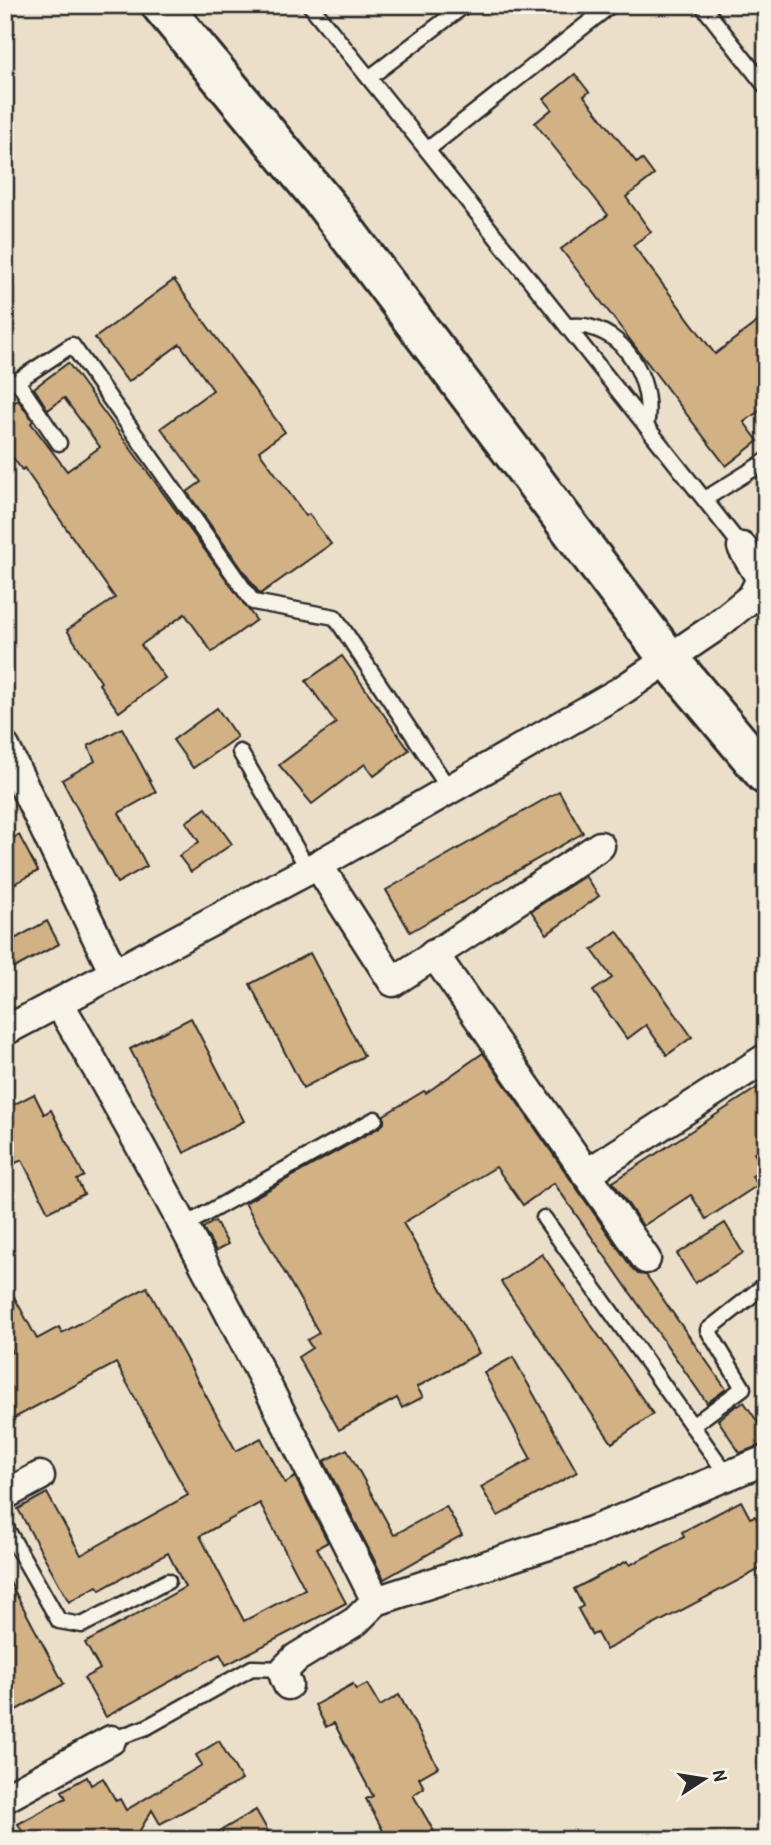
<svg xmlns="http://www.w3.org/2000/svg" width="771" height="1845" font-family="'Patrick Hand',sans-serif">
<rect width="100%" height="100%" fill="#ecdfca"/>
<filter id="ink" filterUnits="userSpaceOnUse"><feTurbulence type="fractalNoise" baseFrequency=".0143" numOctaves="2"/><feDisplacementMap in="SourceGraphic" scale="14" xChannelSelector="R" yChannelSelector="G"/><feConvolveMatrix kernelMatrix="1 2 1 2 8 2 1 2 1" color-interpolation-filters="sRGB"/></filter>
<g filter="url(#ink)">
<g fill="#d2b185" stroke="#2b2b2b" stroke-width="2" fill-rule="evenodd">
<path d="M575 74 589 92 584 96 637 163 642 159 654 175 626 197 651 232 633 245 715 354 757 322 766 333V406L744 422 758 441 726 466 561 249 608 215 535 123 552 109 544 99Z"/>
<path d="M174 280 285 432 259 451 306 516 309 514 331 544 260 594 187 492 201 482 161 428 213 390 180 344 128 382 95 338Z"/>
<path d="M68 363 256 620 212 652 185 614 141 645 165 678 119 712 99 684 101 682 67 630 115 598 24 468 22 470 5 447V409L18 400 33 421 31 423 67 471 100 447 64 398 48 410 34 388Z"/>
<path d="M342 656 409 750 374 776 365 764 312 804 279 765 336 723 306 681Z"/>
<path d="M217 708 237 737 193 768 173 740Z"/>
<path d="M122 728 156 792 119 813 147 866 117 883 62 780 95 761 88 746Z"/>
<path d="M559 791 583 833 410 932 386 890Z"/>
<path d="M206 808 232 844 191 872 179 856 199 842 186 822Z"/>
<path d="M19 835 38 871 5 889V843Z"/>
<path d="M585 876 599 896 547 934 531 911Z"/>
<path d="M47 921 59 944 5 973V944Z"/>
<path d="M617 931 692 1037 667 1055 646 1025 627 1039 593 991 612 978 592 950Z"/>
<path d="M310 953 364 1056 303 1088 250 984Z"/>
<path d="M191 1018 244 1121 184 1153 130 1049Z"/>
<path d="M483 1053 632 1268 638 1274 646 1275 726 1389 707 1403 554 1183 523 1205 496 1167 403 1223 479 1353 417 1387 423 1397 402 1408 397 1398 339 1430 298 1357 312 1348 307 1340 319 1333 245 1203 380 1127 384 1123V1115L424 1091 426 1093Z"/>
<path d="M766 1082V1146L754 1153 764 1169 752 1176 758 1185 706 1219 691 1195 643 1226 613 1182Z"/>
<path d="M34 1094 44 1114 51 1110 84 1176 77 1180 84 1194 48 1212 22 1160 5 1168V1109Z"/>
<path d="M215 1221 228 1244 216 1251 203 1228Z"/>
<path d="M725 1223 743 1253 695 1283 677 1254Z"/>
<path d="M542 1254 653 1414 612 1443 501 1282Z"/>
<path d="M5 1280 37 1339 59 1327 62 1333 147 1287 236 1451 261 1438 285 1483 295 1477 328 1542 317 1548 346 1603 226 1665 220 1654 106 1717 84 1678 100 1669 85 1643 185 1587 168 1553 100 1590 97 1586 69 1602 18 1509 47 1493 81 1555 188 1495 116 1363 5 1423V1356L12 1352 5 1339ZM260 1503 305 1589 244 1621 200 1536Z"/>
<path d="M513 1357 577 1472 498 1516 481 1487 531 1459 484 1373Z"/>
<path d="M744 1402 766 1434V1443L740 1453 718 1420 737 1405 738 1406Z"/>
<path d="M347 1449 394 1535 446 1506 462 1535 384 1579 324 1461Z"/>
<path d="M741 1501 750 1518 755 1516 766 1536V1566L606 1650 597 1633 592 1635 578 1609 583 1606 574 1589 627 1561 630 1565 684 1537 682 1532Z"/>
<path d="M5 1573 64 1684 5 1716Z"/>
<path d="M353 1684 356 1690 367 1684 380 1706 399 1695 438 1767 419 1778 424 1788 413 1795 439 1840H388L366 1799 373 1796 334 1723 326 1727 315 1705Z"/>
<path d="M219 1741 242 1780 160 1824 152 1810 136 1837 131 1840H27L18 1824 66 1798 62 1791 87 1777 91 1785 103 1778 116 1801 120 1799 126 1810 202 1765 196 1755Z"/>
<path d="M256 1810 273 1840H205Z"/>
</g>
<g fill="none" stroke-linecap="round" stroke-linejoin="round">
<g stroke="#2b2b2b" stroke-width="19">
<g id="lane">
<path d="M310 5 427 150 742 547"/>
<path d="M702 5 766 87"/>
<path d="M369 78 465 5"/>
<path d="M427 150 611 5"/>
<path d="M567 326C574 326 582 325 589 327 631 337 654 387 646 426"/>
<path d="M59 443 17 381 72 345 253 602 335 617 449 789"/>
<path d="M705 499 766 461"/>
<path d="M240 752 308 869"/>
<path d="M544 1218 728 1476"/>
<path d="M182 1227 375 1119"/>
<path d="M692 1426 743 1388 708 1330 766 1284"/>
<path d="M5 1526 59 1621 82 1625 168 1581"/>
<path d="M111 1740 147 1727 252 1668 285 1669"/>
</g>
</g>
<g stroke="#2b2b2b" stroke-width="33">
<g id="street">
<path d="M5 747 114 973"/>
<path d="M318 865 393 982 600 846"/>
<path d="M434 954 646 1259"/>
<path d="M59 1003C173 1197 275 1400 376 1601L592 1531 766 1460"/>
<path d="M5 1031 318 865 621 691 711 630 752 597 761 579 742 547"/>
<path d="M586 1174 766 1058"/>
<path d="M5 1495 40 1476"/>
<path d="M288 1685 284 1676 285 1669 296 1658 356 1621 376 1601"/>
<path d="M5 1798 111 1740"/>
</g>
</g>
<g stroke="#2b2b2b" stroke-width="44">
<path id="secondary" d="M161 5 326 205 668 658 766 775"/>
</g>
<use href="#lane" stroke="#f7f3e8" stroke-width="14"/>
<use href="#street" stroke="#f7f3e8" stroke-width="28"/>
<use href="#secondary" stroke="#f7f3e8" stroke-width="38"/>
</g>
</g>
<rect width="771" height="1845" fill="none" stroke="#f7f3e8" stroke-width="28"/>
<rect x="14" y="14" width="743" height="1817" fill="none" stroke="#2b2b2b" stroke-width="2.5" filter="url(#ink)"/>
<g transform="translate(704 1779) rotate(78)" stroke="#f7f3e8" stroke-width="5" paint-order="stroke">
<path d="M0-5L12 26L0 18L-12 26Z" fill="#2b2b2b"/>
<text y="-10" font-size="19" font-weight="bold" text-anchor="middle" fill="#2b2b2b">N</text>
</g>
</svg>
